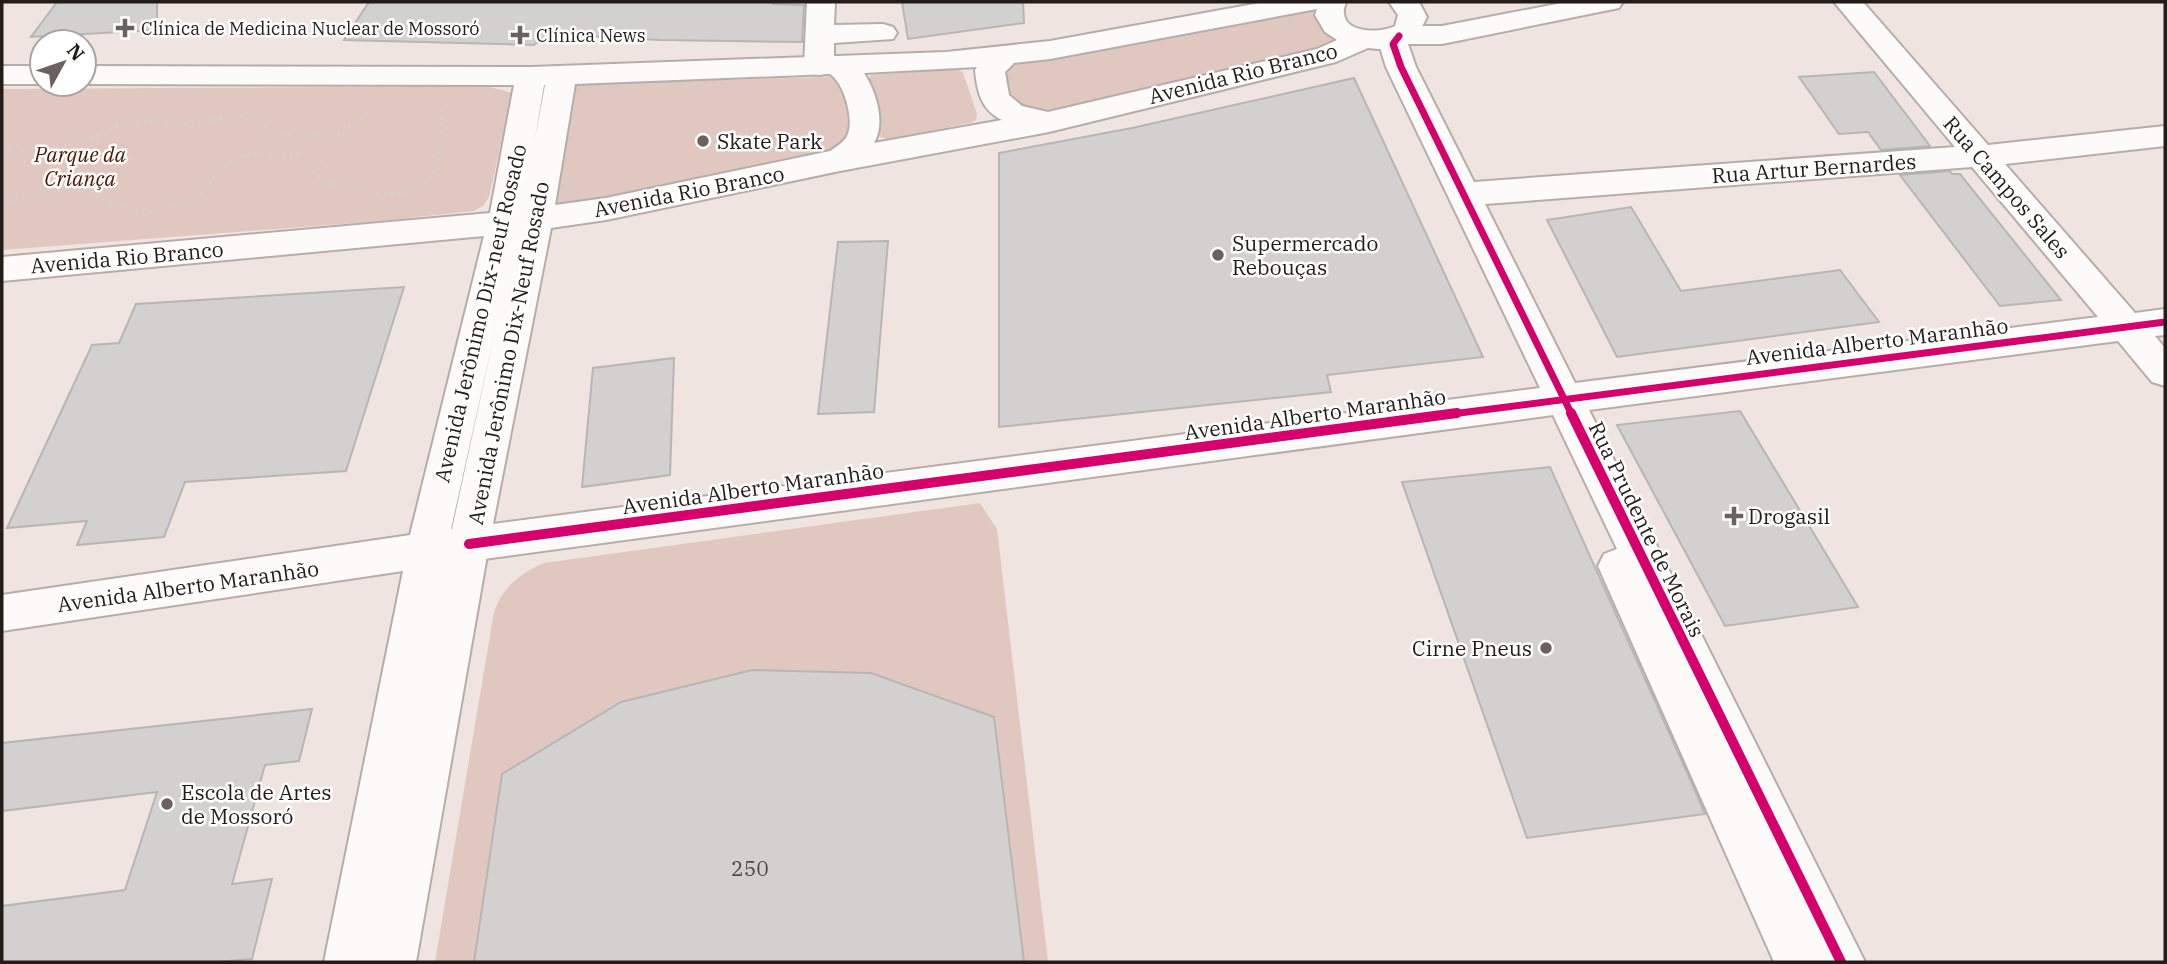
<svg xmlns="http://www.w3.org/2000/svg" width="2167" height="964" font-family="'IBM Plex Serif',serif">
<rect width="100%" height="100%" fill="#f0e4e0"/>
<g fill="#e0c7bf">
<path d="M1317 8C1316 24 1328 36 1340 44L1052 110 1031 112 1013 108 1002 74 1011 66 1022 62 1129 45Z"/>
<path d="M958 69 963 73 977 114 976 120 970 123 888 139 880 137 869 78 872 75Z"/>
<path d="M829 77 837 79C846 95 859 129 843 144 838 149 828 151 822 154L561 206 555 203 574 84Z"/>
<path d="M487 86 512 93 489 197 484 205 474 211 380 221 2 250V89Z"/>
<path d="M980 503 997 529 1048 962H435L494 612C502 588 520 573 544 563Z"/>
</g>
<g fill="#d2d1d0" stroke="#b7b6b5" stroke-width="2">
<path d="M57 2H157V30L31 37Z"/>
<path d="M369 2H773V4L804 5 802 42 660 40 589 36 586 41 536 43 534 45 344 40Z"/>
<path d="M902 2H1023L1024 23 908 39Z"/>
<path d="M1874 72 1930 146 1881 150 1868 132 1839 134 1799 77Z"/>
<path d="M1354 78 1483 357 1327 375 1331 392 999 427V153L1132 128Z"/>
<path d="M1950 171 1952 174H1960L2061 300 2000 306 1900 175Z"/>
<path d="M1631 207 1681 291 1840 270 1879 322 1617 357 1547 220Z"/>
<path d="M888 241 874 412 818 414 838 242Z"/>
<path d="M404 287 346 471 185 482 164 537 77 545 87 521 7 528 92 345 119 343 136 304Z"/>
<path d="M674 358 670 475 582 487 593 368Z"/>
<path d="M1740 411 1858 607 1725 626 1617 425Z"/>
<path d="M1550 467 1693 786 1705 814 1527 838 1402 482Z"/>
<path d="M752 670 871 673 994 717 1024 962H474L502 774 621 702Z"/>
<path d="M312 709 299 761 265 765 232 884 272 879 252 959 217 962H2V906L125 890 157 792 2 811V743Z"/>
</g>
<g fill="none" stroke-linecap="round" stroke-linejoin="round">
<g stroke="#b6adaa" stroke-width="4">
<g id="minor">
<path d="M807 2H835L834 25 883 24 893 27 897 33 893 39 834 43V66L829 73 819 75 809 73 804 66Z"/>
<path d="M1567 2H1623L1619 8 1609 10 1442 44H1408L1416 67 1474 182 1955 147 1834 2H1863L1988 145 2165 126V146L2005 164 2135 313 2165 309V335L2155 336 2165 348V386L2152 382 2118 341 1589 410 1865 962H1774L1598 566 1604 554 1617 549 1553 415 469 561 455 556 449 544 455 532 469 527 1540 388 1386 67 1379 44 1389 30 1402 26H1442ZM1972 167 2098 317 1575 383 1485 204Z"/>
</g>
</g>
<g stroke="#b6adaa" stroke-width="4">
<g id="major">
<path d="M1265 2H1346C1345 6 1343 10 1344 13 1345 34 1382 33 1395 26L1398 15 1389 2H1419L1427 17 1416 38 1405 44 1379 49 1368 48 1336 62 1049 132 840 171 606 220 551 228 489 544 416 962H324L403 571 2 631V595L410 535 484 236 2 281V257L490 213 514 85 84 84V66L531 67 946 52 1050 41ZM1317 9 1315 15 1325 32 1337 40 1317 49 1048 112 1022 106 1009 95 1005 72 1014 63 1050 59ZM977 67 975 70C977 91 981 110 1002 120L874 143C886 123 876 91 864 73ZM830 74C844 83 855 120 847 136 844 142 836 147 830 151L606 198 555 205 575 84ZM544 85H545L534 144ZM497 322 452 529H451Z"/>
<path d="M2 66H42L43 84H2Z"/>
</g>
</g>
<g stroke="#d3d0ce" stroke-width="3.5" stroke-dasharray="2.5 4.5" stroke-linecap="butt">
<path d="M2 145 31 151 80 143 120 125 158 121 179 125 246 115 258 118 271 134 337 136 372 109"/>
<path d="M57 190 85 168 99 135"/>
<path d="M2 202 79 186 116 206 151 212 183 204 207 190 212 178 228 164 246 155 319 154 320 161 313 172 320 181C350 188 414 209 433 174 442 158 440 132 442 114L438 108"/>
</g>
<use href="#minor" fill="#fdfbfa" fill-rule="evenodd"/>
<use href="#major" fill="#fdfbfa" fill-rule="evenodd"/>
<g stroke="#fff" stroke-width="10">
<g id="cycleway-far1">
<path d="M1399 36 1393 44 1401 67 1572 415"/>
<path d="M1444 415 2165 322"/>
</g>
</g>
<g stroke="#fff" stroke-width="14">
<g id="cycleway">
<path d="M1571 413 1841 962"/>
<path d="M469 544 1457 413"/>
</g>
</g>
<use href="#cycleway-far1" stroke="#d6006c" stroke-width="7"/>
<use href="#cycleway" stroke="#d6006c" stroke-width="10"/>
</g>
<g fill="#6b625f" stroke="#fff" stroke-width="2.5">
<path d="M121.5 17.5h7v7h7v7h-7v7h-7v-7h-7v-7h7z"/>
<path d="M516.5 24.5h7v7h7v7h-7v7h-7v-7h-7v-7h7z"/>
<circle cx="703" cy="141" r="7"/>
<circle cx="1218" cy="255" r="7"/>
<path d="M1730.5 505.5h7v7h7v7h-7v7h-7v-7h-7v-7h7z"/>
<circle cx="1546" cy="648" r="7"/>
<circle cx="167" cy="804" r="7"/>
</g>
<g text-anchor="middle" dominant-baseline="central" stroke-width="5" stroke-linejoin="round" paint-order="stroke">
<g font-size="18" fill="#231c19" stroke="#fff" text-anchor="start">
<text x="141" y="28">Clínica de Medicina Nuclear de Mossoró</text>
<text x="536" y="35">Clínica News</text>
</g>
<g font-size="21" fill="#231c19" stroke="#fff">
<text transform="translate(1243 73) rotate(-14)">Avenida Rio Branco</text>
<text transform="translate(1814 168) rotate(-4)">Rua Artur Bernardes</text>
<text transform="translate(2007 187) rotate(49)">Rua Campos Sales</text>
<text transform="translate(689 191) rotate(-11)">Avenida Rio Branco</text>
<text transform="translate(127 257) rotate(-5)">Avenida Rio Branco</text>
<text transform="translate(480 313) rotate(-77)">Avenida Jerônimo Dix-neuf Rosado</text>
<text transform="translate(1877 341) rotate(-7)">Avenida Alberto Maranhão</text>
<text transform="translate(508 353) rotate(-79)">Avenida Jerônimo Dix-Neuf Rosado</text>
<text transform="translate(1315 414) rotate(-8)">Avenida Alberto Maranhão</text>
<text transform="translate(753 488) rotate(-8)">Avenida Alberto Maranhão</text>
<text transform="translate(1647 529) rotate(64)">Rua Prudente de Morais</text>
<text transform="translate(188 586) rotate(-8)">Avenida Alberto Maranhão</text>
</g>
<g font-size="21" fill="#231c19" stroke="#fff" text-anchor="start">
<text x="717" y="141">Skate Park</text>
<text x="1232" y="243">Supermercado<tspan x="1232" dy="24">Rebouças</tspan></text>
<text x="1748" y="516">Drogasil</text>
<text x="1532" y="648" text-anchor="end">Cirne Pneus</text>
<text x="181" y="792">Escola de Artes<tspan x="181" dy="24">de Mossoró</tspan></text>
</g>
<g font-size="21" font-style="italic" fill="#4f1500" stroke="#fff">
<text x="80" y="154">Parque da<tspan x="80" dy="24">Criança</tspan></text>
</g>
<g font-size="21" fill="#504a48">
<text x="750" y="868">250</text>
</g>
</g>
<rect width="2167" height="964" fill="none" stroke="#231c19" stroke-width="7"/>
<g transform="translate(63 63) rotate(50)"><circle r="33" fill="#ffffff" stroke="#a7a4a3" stroke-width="2"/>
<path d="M0-5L12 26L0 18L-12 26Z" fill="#6b625f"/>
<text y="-10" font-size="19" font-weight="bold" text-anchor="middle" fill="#231c19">N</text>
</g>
</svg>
